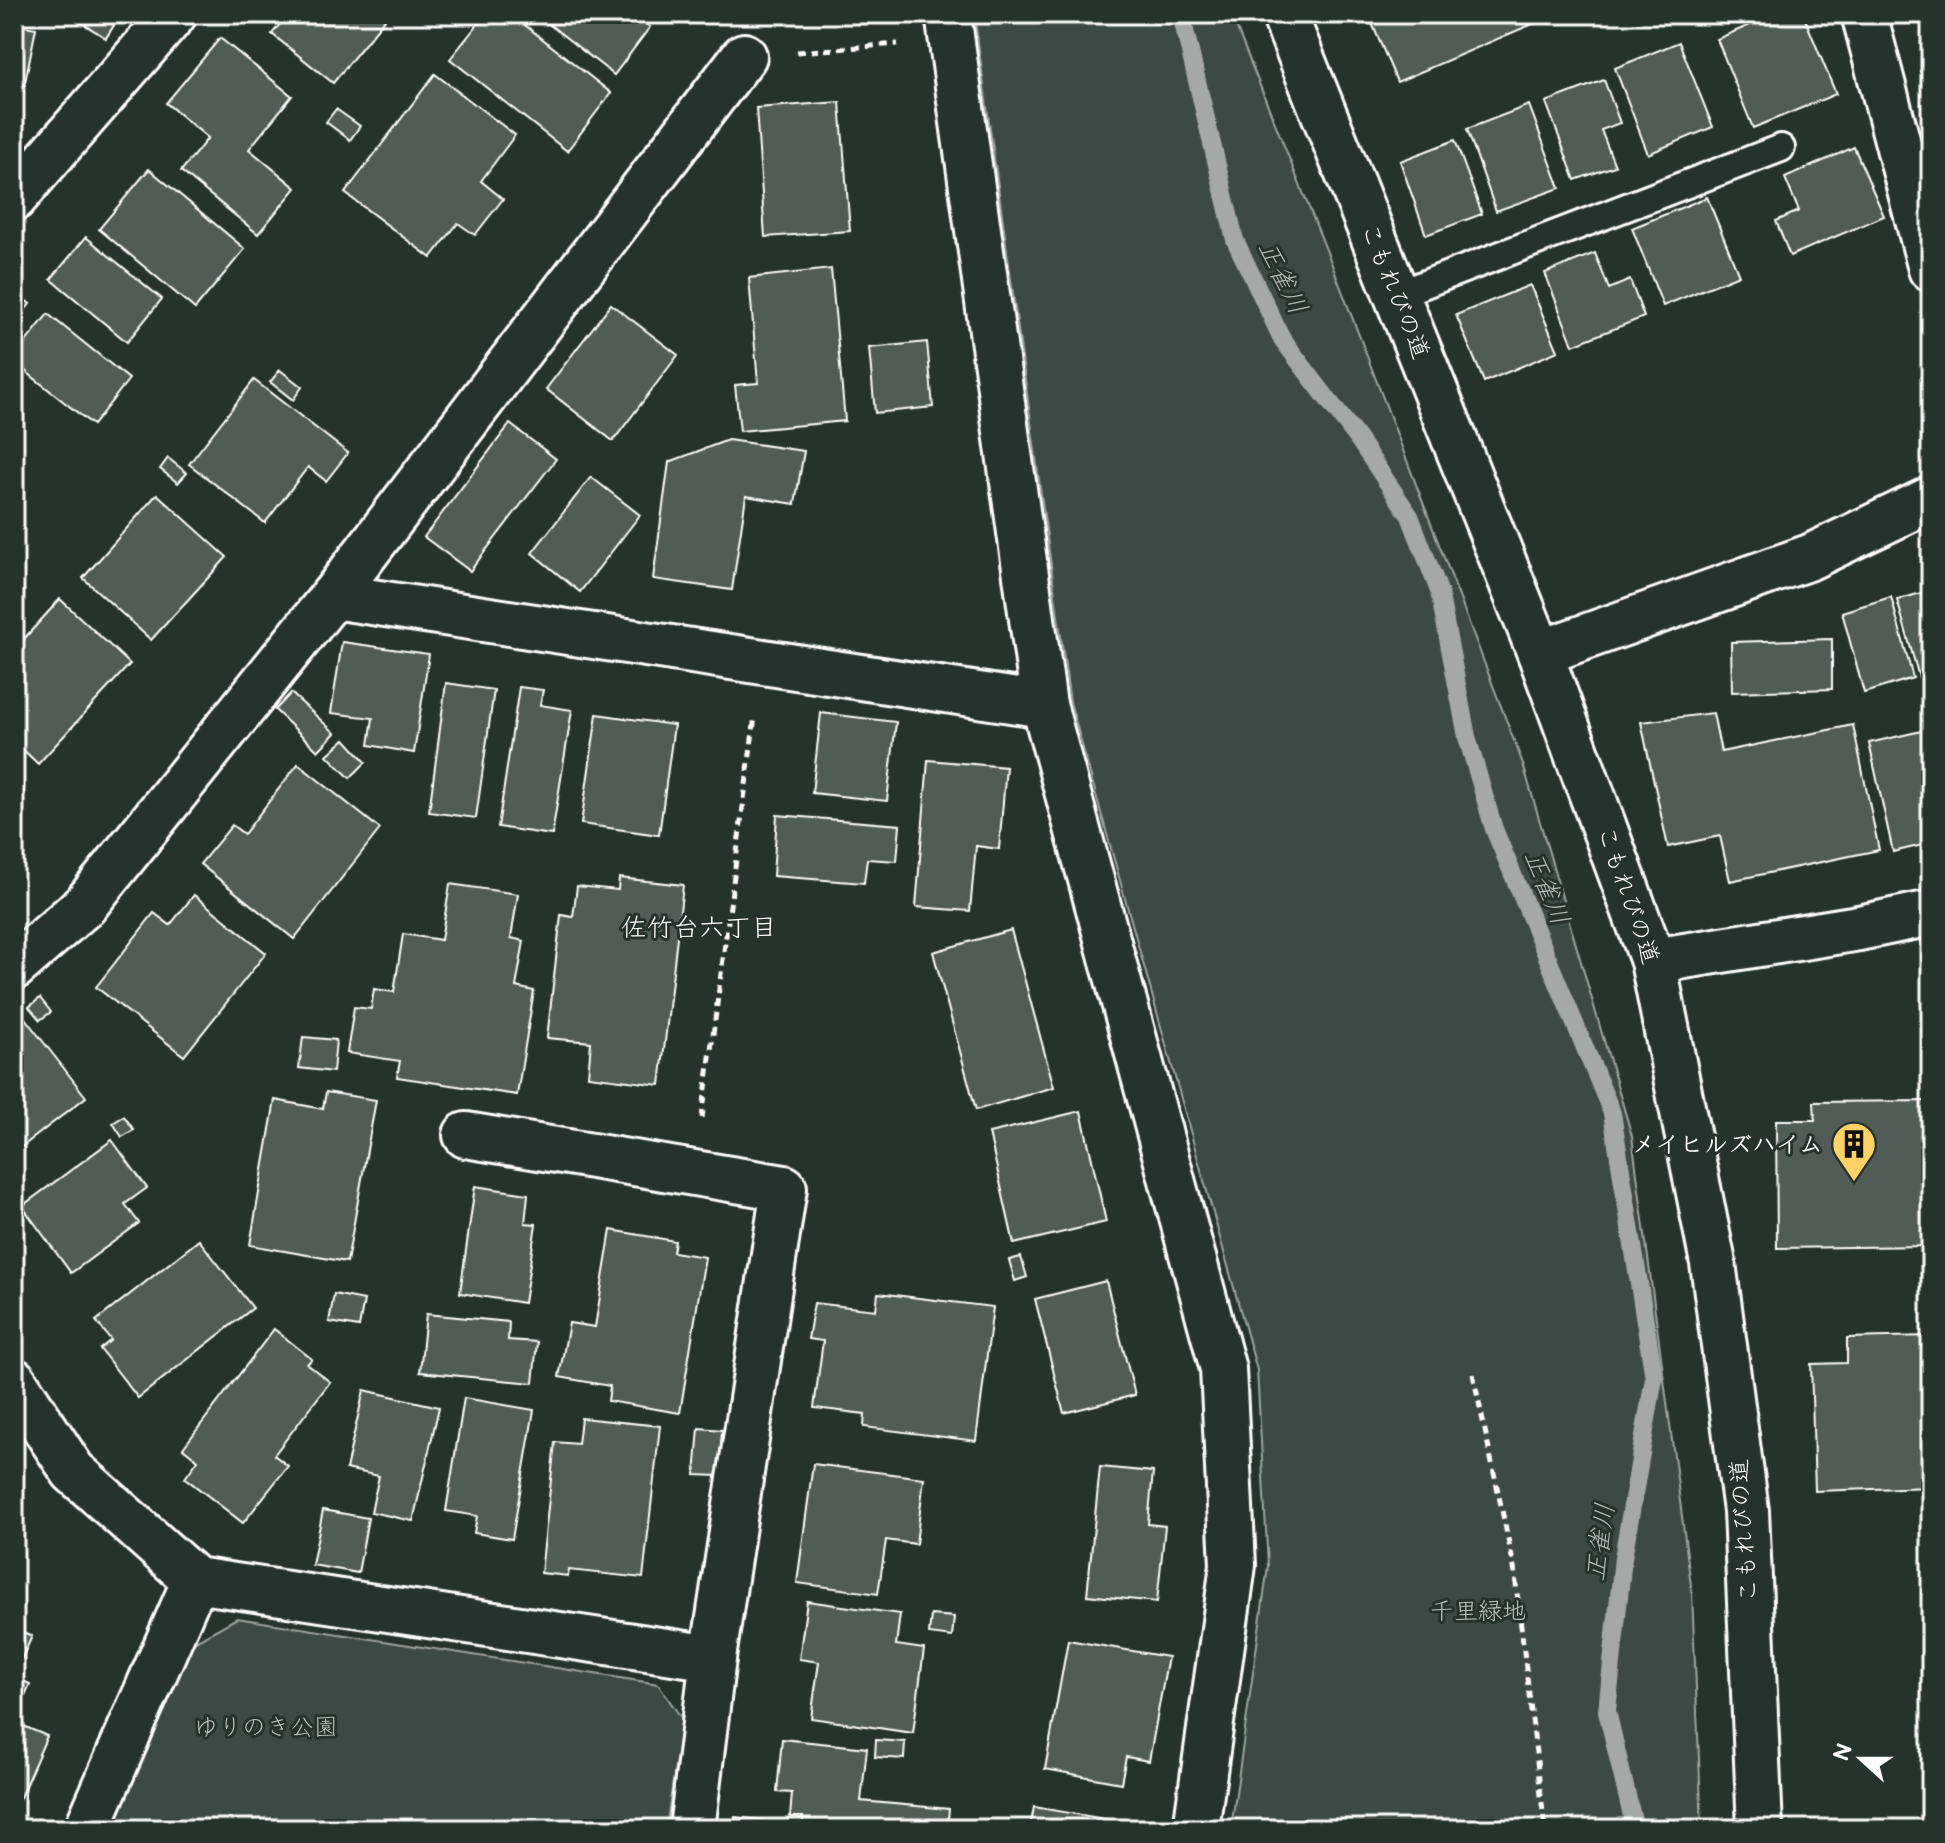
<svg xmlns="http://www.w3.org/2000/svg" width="1945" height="1843" font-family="'Balsamiq Sans','Klee One',sans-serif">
<rect width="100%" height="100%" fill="#26332d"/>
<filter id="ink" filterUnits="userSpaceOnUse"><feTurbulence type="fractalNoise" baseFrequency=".0125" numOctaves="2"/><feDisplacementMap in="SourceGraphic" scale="16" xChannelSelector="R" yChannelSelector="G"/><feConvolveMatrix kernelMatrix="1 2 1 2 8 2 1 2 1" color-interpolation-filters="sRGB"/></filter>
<g filter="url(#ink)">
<g fill="#3e4944" stroke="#9ea4a2" stroke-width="2">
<path d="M974 14H1231L1331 262 1523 764 1632 1136 1692 1593 1702 1829H1231L1268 1566 1257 1370 1070 702Z"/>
<path d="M237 1618 658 1684 682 1719 666 1829H108L190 1644Z"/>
</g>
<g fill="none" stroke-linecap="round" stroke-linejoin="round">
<path stroke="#a4a9a7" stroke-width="18" d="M1181 14 1235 240 1282 339 1358 439 1410 516 1439 591 1467 737 1494 829 1612 1113 1654 1378 1623 1558 1607 1711 1635 1829"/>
</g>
<g fill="#515c57" stroke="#fff" stroke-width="2">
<path d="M68 14H121L106 38Z"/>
<path d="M288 14H389L333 83 272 34Z"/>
<path d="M486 14H511L611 93 567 151 450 59Z"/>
<path d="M536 14H633L650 27 614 75Z"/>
<path d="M1368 14H1531L1535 23 1397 82Z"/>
<path d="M1776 14H1803L1836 94 1753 128 1717 39Z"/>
<path d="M14 24 36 28 14 137Z"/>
<path d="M220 38 292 96 249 149 296 188 258 234 181 171 208 138 166 103Z"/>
<path d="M1679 42 1713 127 1648 154 1615 68Z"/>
<path d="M1931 68V106L1920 71Z"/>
<path d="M435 74 515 135 481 181 503 199 475 235 458 223 431 258 345 193Z"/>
<path d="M1604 80 1620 123 1601 130 1615 166 1575 180 1546 102Z"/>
<path d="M840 102 850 231 765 237 756 108Z"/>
<path d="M1529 105 1560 188 1496 211 1467 129Z"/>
<path d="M336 109 360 126 350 140 326 122Z"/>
<path d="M1455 140 1482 214 1426 235 1400 161Z"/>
<path d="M1854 147 1884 216 1790 256 1776 221 1799 211 1785 178Z"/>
<path d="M149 169 245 249 195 309 99 229Z"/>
<path d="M1707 197 1739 275 1663 306 1632 228Z"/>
<path d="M86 237 162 299 127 342 51 279Z"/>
<path d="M1595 253 1609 289 1630 280 1644 317 1573 345 1545 273Z"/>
<path d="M831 269 845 421 740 431 735 385 758 383 749 278Z"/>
<path d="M1530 285 1558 351 1484 382 1456 315Z"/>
<path d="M14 291 30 304 14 324Z"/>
<path d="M611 304 678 355 613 441 546 389Z"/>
<path d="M48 314 129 379 93 425 14 362V357Z"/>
<path d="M927 342 933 407 875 413 869 348Z"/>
<path d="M280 370 302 387 293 400 270 382Z"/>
<path d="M254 380 348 453 326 481 308 467 265 523 189 464Z"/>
<path d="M510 424 556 459 470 571 424 537Z"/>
<path d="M728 440 804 451 795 504 746 496 732 590 653 579 669 462Z"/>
<path d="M168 458 187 473 178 483 160 469Z"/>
<path d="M591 477 640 515 580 592 532 553Z"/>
<path d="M157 494 227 557 151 640 83 578Z"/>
<path d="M1931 590V689L1923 691 1897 600Z"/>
<path d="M1891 597 1913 678 1864 693 1842 612Z"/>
<path d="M60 599 130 664 38 764 14 741V650Z"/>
<path d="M1832 639V689L1732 692 1731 642Z"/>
<path d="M342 642 429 654 414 753 369 745 373 718 331 713Z"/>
<path d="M446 683 494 690 476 818 429 812Z"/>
<path d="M519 687 543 690 540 705 572 710 552 835 498 827Z"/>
<path d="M291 693 335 733 318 751 275 710Z"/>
<path d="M821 713 896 722 887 801 812 793Z"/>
<path d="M1713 713 1721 752 1853 725 1879 850 1730 881 1720 836 1668 847 1641 722Z"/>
<path d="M597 714 674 725 659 835 581 824Z"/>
<path d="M1930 729 1931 843 1893 852 1869 743Z"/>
<path d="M345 739 366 762 350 778 327 755Z"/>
<path d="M928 760 1006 767 999 849 976 846 970 911 916 907Z"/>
<path d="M298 764 380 829 294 939 200 864 232 825 244 834Z"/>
<path d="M14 777 24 786 14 797Z"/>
<path d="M777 815 900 825 897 861 867 859 864 883 773 876Z"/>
<path d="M619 878 683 885 660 1085 588 1076 591 1042 547 1038 561 915 573 917 577 886 618 890Z"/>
<path d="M450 884 518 894 511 938 524 941 516 987 534 991 517 1095 397 1077 400 1061 347 1053 354 1007 371 1009 374 989 394 992 403 934 441 940Z"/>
<path d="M194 895 266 953 184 1056 96 987 154 913 170 925Z"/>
<path d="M1011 930 1054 1087 976 1110 933 952Z"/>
<path d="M40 998 51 1012 40 1020 29 1007Z"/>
<path d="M21 1013 86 1097 14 1153V1019Z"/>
<path d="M303 1037 336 1040 333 1072 299 1068Z"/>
<path d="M326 1092 376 1100 347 1262 250 1245 275 1100 323 1109Z"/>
<path d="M1931 1101V1246L1777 1248 1776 1120H1815L1814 1102Z"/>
<path d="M1081 1111 1106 1222 1014 1244 989 1133Z"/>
<path d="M124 1116 134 1130 122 1137 113 1123Z"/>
<path d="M112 1140 147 1188 125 1204 139 1223 71 1273 22 1206Z"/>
<path d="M475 1186 528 1194 525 1223 536 1224 524 1303 460 1293Z"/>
<path d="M611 1230 675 1241 673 1252 705 1257 680 1413 608 1401 610 1386 559 1377 569 1323 595 1327Z"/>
<path d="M199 1240 253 1308 138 1398 100 1349 111 1340 96 1321Z"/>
<path d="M1021 1257 1027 1277 1015 1281 1009 1260Z"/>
<path d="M1106 1281 1135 1395 1064 1413 1035 1299Z"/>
<path d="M878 1293 993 1307 976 1441 864 1427 865 1414 814 1408 823 1341 808 1339 814 1303 876 1310Z"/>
<path d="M334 1294 364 1300 359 1327 329 1322Z"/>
<path d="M426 1314 509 1322 508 1340 537 1342 533 1383 420 1372Z"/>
<path d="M274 1329 312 1359 307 1364 330 1382 274 1455 288 1466 243 1523 185 1478 198 1460 183 1448Z"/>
<path d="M1931 1336V1487L1815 1491 1811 1364 1847 1363V1338Z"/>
<path d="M364 1390 439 1407 413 1521 371 1512 379 1476 346 1469Z"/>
<path d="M464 1398 534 1410 512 1539 474 1533 477 1516 446 1511Z"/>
<path d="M581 1418 660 1426 643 1578 569 1570 568 1576 541 1573 555 1442 578 1444Z"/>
<path d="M699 1428 722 1430 719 1476 695 1475Z"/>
<path d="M813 1464 924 1478 916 1544 886 1540 878 1594 797 1583Z"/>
<path d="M1100 1467 1153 1472 1148 1524 1165 1526 1157 1602 1087 1595Z"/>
<path d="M323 1510 368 1518 358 1573 312 1565Z"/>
<path d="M807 1601 900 1614 896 1645 924 1649 913 1733 811 1718 819 1662 799 1659Z"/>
<path d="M931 1615 954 1617 952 1637 929 1634Z"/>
<path d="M14 1628 32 1636 14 1676Z"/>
<path d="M1068 1640 1168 1657 1149 1761 1126 1757 1121 1783 1045 1769Z"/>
<path d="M14 1677 30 1684 14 1720Z"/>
<path d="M14 1722 47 1736 14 1811Z"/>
<path d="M782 1739 867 1748 861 1801 949 1809 947 1829H802L803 1817H790L792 1793 777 1792Z"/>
<path d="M876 1740 905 1742 904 1759 875 1757Z"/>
<path d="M1034 1807 1111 1820 1110 1829H1030Z"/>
<path d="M735 1817 785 1823 784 1829H734Z"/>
</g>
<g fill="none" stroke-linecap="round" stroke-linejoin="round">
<g stroke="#fff" stroke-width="32">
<path id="service" d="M1396 295 1781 148"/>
</g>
<g stroke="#fff" stroke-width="50">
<g id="minor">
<path d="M948 14 1044 705 1223 1369 1233 1565 1196 1829"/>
<path d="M1864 14 1931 269"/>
<path d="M14 198 174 14"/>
<path d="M333 596 744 56"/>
<path d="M1540 653 1810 557 1931 499"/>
<path d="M14 967 85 905 333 596 1044 705"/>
<path d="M466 1135 784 1188 713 1658"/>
<path d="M14 1381 73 1471 195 1580 713 1658 692 1829"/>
<path d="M87 1829 195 1580"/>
</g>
</g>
<g stroke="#fff" stroke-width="50">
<g id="tertiary">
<path d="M1284 14 1540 653 1653 961 1713 1263 1746 1511 1760 1829"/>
<path d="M1653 961 1859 928 1931 913"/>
</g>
</g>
<g stroke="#fff" stroke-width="5" stroke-dasharray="8 6" stroke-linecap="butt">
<path d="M797 52 898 44"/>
<path d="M702 1118 755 716"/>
<path d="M1473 1374 1514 1567 1545 1829"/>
</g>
<use href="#service" stroke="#26332d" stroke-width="26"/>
<use href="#minor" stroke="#26332d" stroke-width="44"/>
<use href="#tertiary" stroke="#26332d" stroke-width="44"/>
</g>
</g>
<defs>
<g id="building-pin" transform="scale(2.3)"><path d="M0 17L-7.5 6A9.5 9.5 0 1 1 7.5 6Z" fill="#ffd166" stroke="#26332d"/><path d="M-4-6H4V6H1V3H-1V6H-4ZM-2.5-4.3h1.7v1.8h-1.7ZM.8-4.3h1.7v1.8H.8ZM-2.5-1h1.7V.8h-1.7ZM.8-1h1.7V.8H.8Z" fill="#111"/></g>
</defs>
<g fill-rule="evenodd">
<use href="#building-pin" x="1854" y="1144"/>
</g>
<g text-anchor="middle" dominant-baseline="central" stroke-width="6" stroke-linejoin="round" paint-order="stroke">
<g font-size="24" fill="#fff" stroke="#26332d">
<text transform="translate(1395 291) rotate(68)">こもれびの道</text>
<text transform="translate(1628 895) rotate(71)">こもれびの道</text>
<text transform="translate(1744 1531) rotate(-94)">こもれびの道</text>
</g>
<g font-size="24" font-weight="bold" fill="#fff" stroke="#26332d" text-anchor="end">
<text x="1823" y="1144">メイヒルズハイム</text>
</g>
<g font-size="24" fill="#bbbfbe" stroke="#26332d">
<text x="1478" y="1611">千里緑地</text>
<text x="266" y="1727">ゆりのき公園</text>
</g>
<g font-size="26" font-style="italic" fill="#b3b8b6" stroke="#26332d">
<text transform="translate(1282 278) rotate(64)">正雀川</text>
<text transform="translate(1546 888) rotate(68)">正雀川</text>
<text transform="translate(1601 1542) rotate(-82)">正雀川</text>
</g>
<g font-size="26" fill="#fff" stroke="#26332d">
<text x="699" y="928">佐竹台六丁目</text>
</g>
</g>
<rect width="1945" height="1843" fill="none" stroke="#26332d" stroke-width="48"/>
<rect x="24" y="24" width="1897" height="1795" fill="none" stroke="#fff" stroke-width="3" filter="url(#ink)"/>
<g transform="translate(1861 1759) rotate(291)" stroke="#26332d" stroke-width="6" paint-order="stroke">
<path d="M0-6L14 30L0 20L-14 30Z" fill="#ffffff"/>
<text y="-12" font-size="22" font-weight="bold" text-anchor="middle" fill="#ffffff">N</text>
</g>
</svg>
